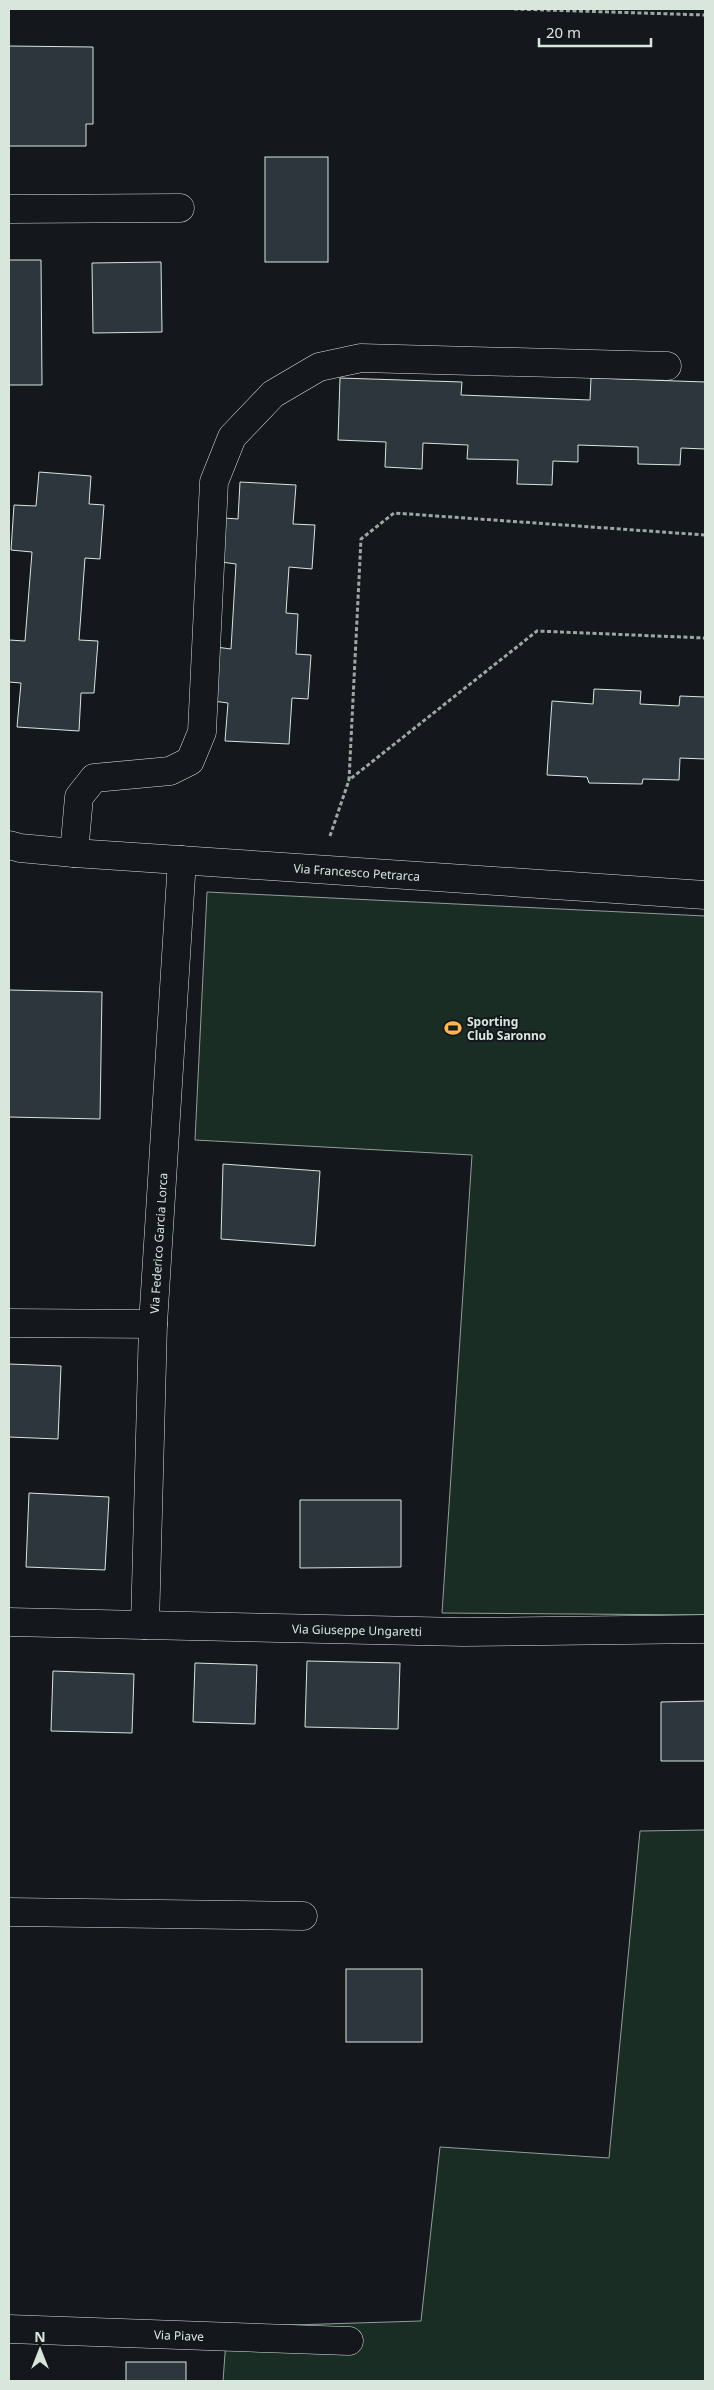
<svg xmlns="http://www.w3.org/2000/svg" width="714" height="2390" font-family="'Noto Sans',sans-serif">
<rect width="100%" height="100%" fill="#14181c"/>
<g fill="#1a2d24" stroke="#939e99">
<path d="M207 892 705 916V1615L442 1613 472 1155 195 1140Z"/>
<path d="M705 1830V2381H223L227 2327 421 2321 440 2147 609 2158 640 1831Z"/>
</g>
<g fill="#2c363c" stroke="#d8e6dc">
<path d="M9 46 93 47V124H86V146H9Z"/>
<rect x="265" y="157" width="63" height="105"/>
<path d="M9 260H41L42 385H9Z"/>
<path d="M161 262 162 332 93 333 92 263Z"/>
<path d="M340 378 462 382 461 395 590 400 591 378 705 382V449L681 448 680 465 638 464V447L578 445V462L553 461 552 485 517 484 518 460 467 459 468 445 423 443 422 469 385 467 386 442 338 440Z"/>
<path d="M39 472 91 476 89 504 104 505 100 559 85 558 79 640 98 641 94 693H81L79 731 17 727 21 683 9 682V640L25 641 32 552 11 550 14 505 36 506Z"/>
<path d="M240 482 296 485 293 524 315 525 312 569 289 567 286 613 298 614 296 654 311 655 308 699 292 698 289 744 225 741 228 703 213 701 216 647 231 649 236 564 221 562 224 518 238 519Z"/>
<path d="M594 689 641 691 640 704 679 706 680 696 705 697V759L680 758 679 780 643 779 642 784 589 783 587 777 547 775 552 701 593 704Z"/>
<path d="M9 990 102 992 100 1119 9 1117Z"/>
<path d="M223 1164 320 1171 315 1246 221 1239Z"/>
<path d="M9 1364 61 1366 58 1439 9 1437Z"/>
<path d="M29 1493 109 1497 105 1570 26 1567Z"/>
<path d="M300 1500H401V1567L300 1568Z"/>
<path d="M307 1661 400 1663 398 1729 305 1727Z"/>
<path d="M195 1663 257 1665 255 1724 193 1722Z"/>
<path d="M53 1671 134 1674 132 1733 51 1731Z"/>
<path d="M705 1701V1761H661V1702Z"/>
<rect x="346" y="1969" width="76" height="73"/>
<rect x="126" y="2362" width="60" height="19"/>
</g>
<g fill="none" stroke-linecap="round" stroke-linejoin="round">
<g stroke="#d8e6dc" stroke-width="29">
<g id="minor">
<path d="M9 209 180 208"/>
<path id="s1" d="M9 845 20 848 74 853 705 895"/>
<path d="M74 853 79 797 94 778 170 771 190 761 202 732 214 482 232 437 273 394 319 367 361 358 667 366"/>
<path d="M9 1323 153 1324"/>
<path id="s2" d="M9 1622 463 1632 705 1629"/>
<path id="s3" d="M145 1625 153 1324 182 860"/>
<path d="M9 1912 303 1916"/>
<path id="s4" d="M9 2329 349 2341"/>
</g>
</g>
<g stroke="#9da8a2" stroke-width="3" stroke-dasharray="4 2.5" stroke-linecap="butt">
<path d="M514 9 705 15"/>
<path d="M705 535 394 513 361 539 349 780 537 631 705 638"/>
<path d="M330 836 349 780"/>
</g>
<use href="#minor" stroke="#14181c" stroke-width="28"/>
</g>
<defs>
<g id="stadium-bare" transform="scale(1.35)"><path d="M0-5a6.5 5 0 1 0 0 10a6.5 5 0 1 0 0-10ZM-3.5-1.8h7v3.6h-7Z" fill="#ffb74d" stroke="#14181c" stroke-width="2.5" paint-order="stroke"/></g>
</defs>
<g fill-rule="evenodd">
<use href="#stadium-bare" x="453" y="1028"/>
</g>
<g text-anchor="middle" dominant-baseline="central" stroke-width="4" stroke-linejoin="round" paint-order="stroke">
<g font-size="12" fill="#d8e6dc" stroke="#14181c">
<text stroke="none"><textPath href="#s1" startOffset="349">Via Francesco Petrarca</textPath></text>
<text stroke="none"><textPath href="#s3" startOffset="382">Via Federico Garcia Lorca</textPath></text>
<text stroke="none"><textPath href="#s2" startOffset="348">Via Giuseppe Ungaretti</textPath></text>
<text stroke="none"><textPath href="#s4" startOffset="170">Via Piave</textPath></text>
</g>
<g font-size="12" font-weight="bold" fill="#d8e6dc" stroke="#14181c" text-anchor="start">
<text x="467" y="1021">Sporting<tspan x="467" dy="14">Club Saronno</tspan></text>
</g>
</g>
<rect width="714" height="2390" fill="none" stroke="#d8e6dc" stroke-width="20"/>
<g transform="translate(40 2350)" stroke="#14181c" stroke-width="4" paint-order="stroke">
<path d="M0-4L9 19L0 12L-9 19Z" fill="#d8e6dc"/>
<text y="-8" font-size="14" font-weight="bold" text-anchor="middle" fill="#d8e6dc">N</text>
</g>
<path d="M539 38v8h112v-8" fill="none" stroke="#d8e6dc" stroke-width="2.5"/>
<text x="546" y="38" font-size="15" fill="#d8e6dc" stroke="#14181c" stroke-width="4" paint-order="stroke">20 m</text>
</svg>
